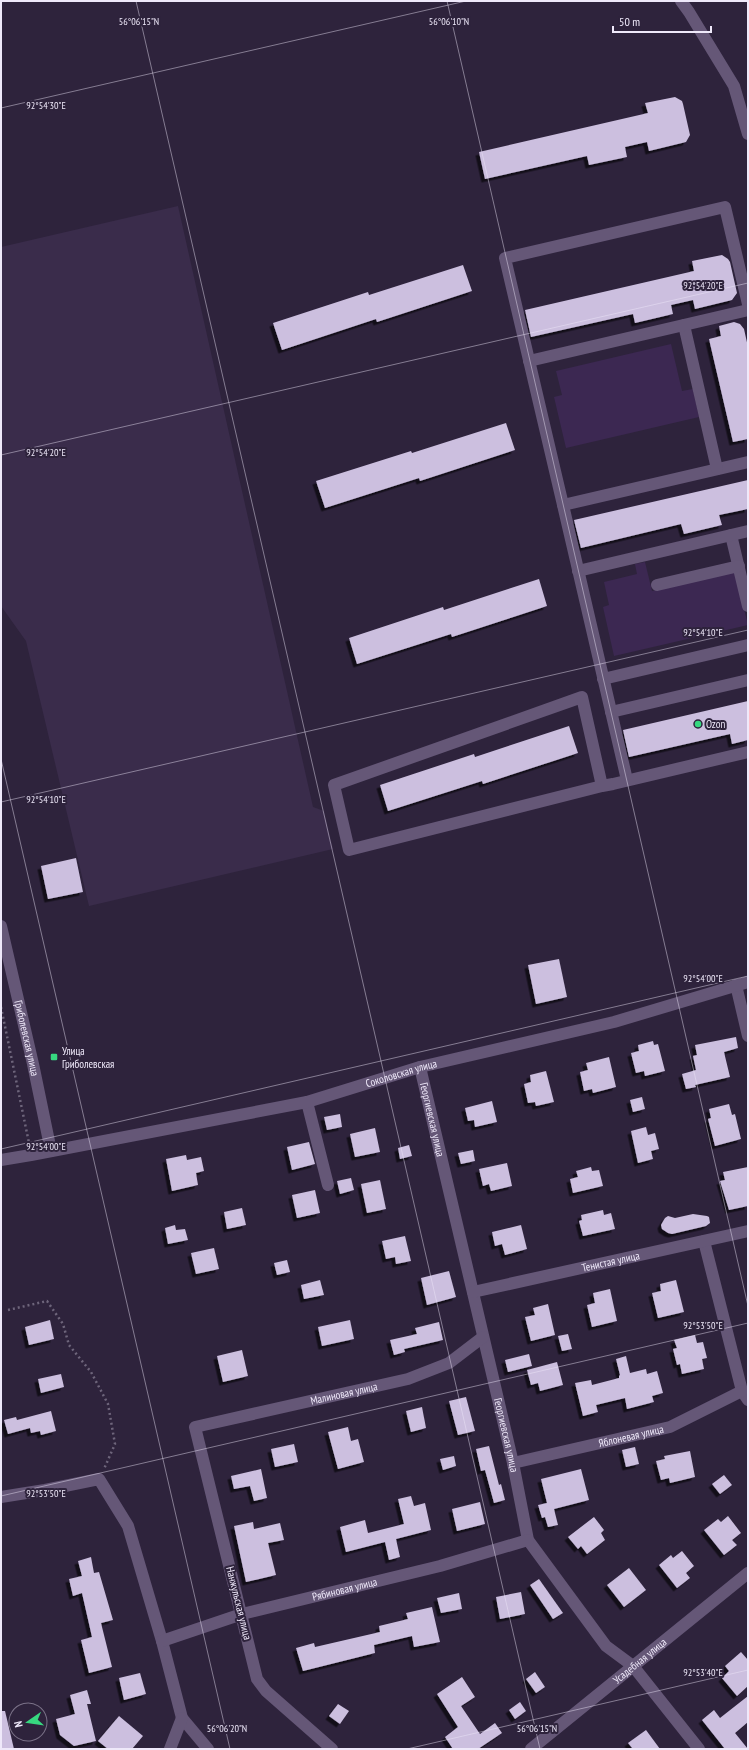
<svg xmlns="http://www.w3.org/2000/svg" width="749" height="1750" font-family="'PT Sans Narrow',sans-serif">
<defs>
<filter id="shadow"><feDropShadow dx="-3.5" dy="3.5" stdDeviation="0" flood-color="#0009"/></filter>
</defs>
<rect width="100%" height="100%" fill="#2e233c"/>
<path fill="#3a2c4b" d="M178 206 313 807 324 811 333 849 89 906 26 641 1 606V247Z"/>
<g fill="#3c2852">
<path d="M671 344 682 391 693 389 699 417 566 448 554 397 562 395 556 371Z"/>
<path d="M645 562 652 591 735 572 748 625 614 656 603 607 609 605 604 582 637 574 635 564Z"/>
</g>
<g fill="#ccbfdf" filter="url(#shadow)">
<path d="M675 97 682 101 683 104 690 135 686 142 649 151 647 142 625 147 627 157 589 165 587 156 485 179 479 152 648 113 645 103Z"/>
<path d="M722 255 728 259 730 262 737 293 732 300 695 309 693 300 671 305 673 314 635 323 633 314 531 337 525 310 694 271 692 261Z"/>
<path d="M463 265 472 291 377 322 376 319 282 350 273 323 368 292 369 295Z"/>
<path d="M734 322 740 324 744 329 748 347V439L733 442 709 339 721 336 719 326Z"/>
<path d="M506 423 515 450 420 481 419 478 325 508 316 481 411 451 412 453Z"/>
<path d="M748 480V509L719 515 722 525 684 534 681 524 581 548 574 520Z"/>
<path d="M539 579 547 606 452 637 451 634 357 664 349 638 443 607 444 610Z"/>
<path d="M748 701V740L732 744 730 734 629 757 623 730Z"/>
<path d="M569 726 578 753 483 784 482 781 388 811 380 785 474 754 475 757Z"/>
<path d="M76 858 83 892 48 899 41 866Z"/>
<path d="M559 959 567 997 536 1004 528 965Z"/>
<path d="M736 1037 738 1048 724 1052 730 1077 695 1085 696 1087 686 1089 682 1074 696 1070 693 1056 697 1055 695 1045Z"/>
<path d="M653 1041 654 1045 658 1044 665 1071 645 1076 644 1071 636 1073 631 1053 639 1051 638 1045Z"/>
<path d="M609 1057 616 1087 593 1093 592 1089 584 1091 580 1072 588 1070 586 1063Z"/>
<path d="M546 1071 554 1102 536 1106 535 1102 528 1103 524 1084 531 1082 530 1075Z"/>
<path d="M642 1097 645 1109 633 1112 630 1100Z"/>
<path d="M492 1101 497 1122 475 1127 474 1120 468 1121 465 1108Z"/>
<path d="M729 1104 732 1115 735 1114 741 1139 715 1146 708 1119 711 1118 709 1109Z"/>
<path d="M340 1114 342 1127 327 1130 324 1117Z"/>
<path d="M646 1127 648 1135 655 1133 659 1149 651 1151 653 1159 638 1163 631 1131Z"/>
<path d="M375 1128 380 1152 355 1157 350 1134Z"/>
<path d="M309 1142 315 1164 292 1170 287 1147Z"/>
<path d="M409 1145 412 1156 400 1159 398 1148Z"/>
<path d="M473 1150 475 1161 461 1164 458 1153Z"/>
<path d="M186 1155 187 1160 201 1157 204 1171 196 1173 198 1185 172 1191 166 1159Z"/>
<path d="M507 1163 512 1186 491 1191 489 1184 483 1186 479 1169Z"/>
<path d="M591 1167 592 1171 599 1170 603 1186 573 1193 570 1179 578 1177 576 1171Z"/>
<path d="M748 1167V1206L729 1210 720 1181 725 1180 723 1172Z"/>
<path d="M351 1178 354 1190 340 1194 337 1181Z"/>
<path d="M380 1180 386 1209 367 1213 361 1184Z"/>
<path d="M315 1190 320 1213 297 1218 292 1195Z"/>
<path d="M242 1208 246 1225 227 1229 224 1212Z"/>
<path d="M603 1210 604 1215 611 1213 615 1229 583 1236 579 1221 582 1220 581 1215Z"/>
<path d="M693 1214 707 1216 709 1217 710 1223 706 1226 672 1234 668 1233 662 1229 661 1225 665 1218 668 1216 675 1218Z"/>
<path d="M175 1225 176 1230 185 1229 188 1240 168 1244 165 1228Z"/>
<path d="M521 1225 527 1249 505 1255 502 1244 495 1246 492 1232Z"/>
<path d="M405 1236 411 1261 396 1264 395 1257 386 1259 382 1241Z"/>
<path d="M214 1248 219 1269 196 1274 191 1253Z"/>
<path d="M287 1260 290 1272 277 1275 274 1263Z"/>
<path d="M449 1271 456 1297 427 1305 421 1278Z"/>
<path d="M320 1280 324 1295 304 1299 301 1285Z"/>
<path d="M676 1280 684 1312 658 1318 652 1293 661 1291 660 1284Z"/>
<path d="M610 1289 617 1321 592 1327 587 1305 595 1303 593 1293Z"/>
<path d="M548 1304 555 1335 531 1341 525 1317 535 1315 533 1308Z"/>
<path d="M50 1320 54 1339 29 1345 25 1327Z"/>
<path d="M350 1320 354 1339 322 1346 318 1327Z"/>
<path d="M439 1322 443 1340 404 1349 405 1352 394 1355 390 1340 417 1334 415 1328Z"/>
<path d="M568 1334 572 1349 562 1351 558 1336Z"/>
<path d="M695 1335 697 1343 703 1342 707 1358 702 1359 704 1369 682 1374 680 1364 677 1365 673 1349 677 1348 674 1340Z"/>
<path d="M242 1350 248 1376 223 1382 217 1356Z"/>
<path d="M529 1354 532 1366 508 1372 505 1360Z"/>
<path d="M626 1356 630 1373 646 1369 647 1374 657 1371 663 1393 652 1396 654 1402 627 1409 625 1398 596 1405 598 1412 583 1416 575 1383 591 1380 592 1385 619 1378V1376L620 1375 616 1359Z"/>
<path d="M557 1362 563 1385 540 1391 538 1383 531 1385 527 1370Z"/>
<path d="M61 1374 64 1387 41 1393 38 1379Z"/>
<path d="M466 1397 475 1431 458 1435 449 1401Z"/>
<path d="M422 1407 426 1428 411 1432 406 1411Z"/>
<path d="M51 1411 56 1431 41 1435 40 1431 31 1433 30 1428 8 1434 4 1420 16 1417 17 1420Z"/>
<path d="M348 1427 351 1441 358 1439 364 1462 338 1469 328 1432Z"/>
<path d="M294 1444 298 1462 275 1467 271 1449Z"/>
<path d="M489 1446 499 1485 501 1484 505 1500 494 1503 485 1470 481 1471 476 1449Z"/>
<path d="M635 1447 639 1464 626 1467 622 1450Z"/>
<path d="M690 1451 695 1477 670 1483 669 1478 661 1480 656 1461 665 1459 664 1456Z"/>
<path d="M454 1456 456 1466 443 1470 440 1459Z"/>
<path d="M261 1469 267 1498 254 1501 250 1486 234 1489 231 1476Z"/>
<path d="M581 1469 589 1500 554 1509 558 1525 548 1527 545 1517 542 1518 538 1505 547 1503 541 1479Z"/>
<path d="M724 1475 732 1485 720 1494 712 1484Z"/>
<path d="M411 1496 414 1506 425 1503 431 1530 396 1539 400 1557 389 1560 385 1542 346 1552 340 1527 365 1520 368 1533 404 1524 398 1499Z"/>
<path d="M480 1502 485 1524 457 1531 452 1509Z"/>
<path d="M728 1516 741 1533 732 1540 737 1545 724 1555 704 1530 718 1519 721 1522Z"/>
<path d="M594 1517 604 1530 601 1533 605 1540 587 1554 581 1546 578 1549 568 1537Z"/>
<path d="M253 1522 254 1529 280 1523 284 1540 268 1543 276 1575 246 1582 234 1526Z"/>
<path d="M682 1551 694 1566 686 1573 690 1578 677 1588 659 1565 671 1555 673 1558Z"/>
<path d="M91 1557 94 1573 99 1572 113 1620 101 1623 112 1667 89 1673 81 1640 92 1637 82 1593 73 1596 69 1579 82 1576 78 1561Z"/>
<path d="M629 1568 646 1590 624 1607 607 1585Z"/>
<path d="M539 1579 563 1613 553 1619 530 1585Z"/>
<path d="M521 1592 525 1614 500 1619 496 1597Z"/>
<path d="M459 1593 462 1609 441 1613 437 1598Z"/>
<path d="M432 1607 440 1642 414 1647 412 1636 374 1645 375 1653 303 1671 296 1648 314 1643 315 1647 380 1632 379 1626 408 1619 406 1613Z"/>
<path d="M741 1652 748 1660V1686L737 1696 722 1678 729 1671 725 1666Z"/>
<path d="M535 1672 545 1687 536 1693 526 1679Z"/>
<path d="M140 1673 146 1694 124 1700 119 1678Z"/>
<path d="M462 1677 475 1697 461 1706 480 1734 495 1723 502 1733 478 1749H453L445 1737 458 1727 437 1694Z"/>
<path d="M87 1690 91 1704H87L96 1741 74 1746 60 1735 56 1719 75 1714 70 1695Z"/>
<path d="M748 1696V1722L735 1733 748 1749H725L702 1720 714 1710 720 1718Z"/>
<path d="M520 1702 526 1711 515 1719 509 1710Z"/>
<path d="M338 1704 349 1711 340 1724 329 1716Z"/>
<path d="M1 1711H5L14 1749H1Z"/>
<path d="M119 1716 143 1736 132 1749H108L98 1741Z"/>
<path d="M646 1730 660 1749H633L628 1743Z"/>
</g>
<g fill="none" stroke-linecap="round" stroke-linejoin="round">
<g stroke="#6e657b" stroke-width="2.5" stroke-dasharray="2 3" stroke-linecap="butt">
<path d="M1 1007 29 1143"/>
<path d="M8 1310 47 1301 63 1324 69 1345 91 1372 108 1404 115 1444 104 1469"/>
</g>
<g stroke="#655777" stroke-width="12">
<path d="M681 1 689 12 734 86 748 134"/>
<path d="M748 304 725 207 505 258 563 505 748 462"/>
<path d="M684 325 717 469"/>
<path d="M529 361 748 310"/>
<path d="M563 505 627 780"/>
<path d="M731 535 748 606"/>
<path d="M578 571 748 531"/>
<path d="M657 585 739 566"/>
<path d="M603 679 748 645"/>
<path d="M611 712 748 680"/>
<path d="M602 786 582 697 334 785 349 850 602 786 613 784 748 752"/>
<path id="s1" d="M1 926 33 1064 51 1151"/>
<path d="M736 985 748 1036"/>
<path id="s2" d="M420 1067 513 1463 528 1540 606 1646 633 1666 699 1749"/>
<path d="M307 1102 328 1185"/>
<path id="s3" d="M1 1160 31 1155 307 1102 420 1067 614 1022 748 982"/>
<path d="M704 1241 742 1391 748 1400"/>
<path id="s4" d="M473 1292 748 1231"/>
<path id="s5" d="M513 1463 670 1427 742 1391"/>
<path d="M1 1497 45 1490 99 1479 128 1526 162 1641 182 1718 208 1749"/>
<path id="s6" d="M162 1641 242 1614 440 1566 528 1540"/>
<path d="M170 1749 182 1718"/>
<path id="s7" d="M332 1749 266 1691 257 1679 195 1427 408 1379 449 1363 483 1337"/>
<path id="s8" d="M531 1749 748 1573"/>
</g>
</g>
<path fill="none" stroke="#efe9fa" stroke-width="1" stroke-opacity="0.45" d="M136 1 540 1749M447 1 748 1306M1 108 466 1M1 455 748 283M1 759 230 1749M1 802 748 630M1 1149 748 976M1 1496 748 1323M407 1749 748 1670"/>
<g fill="#37d880" stroke="#2e233c" stroke-width="1.5">
<circle cx="698" cy="724" r="4"/>
<rect x="50" y="1053" width="8" height="8" rx="2"/>
</g>
<g text-anchor="middle" dominant-baseline="central" stroke-width="4" stroke-linejoin="round" paint-order="stroke">
<g font-size="11" fill="#efe9fa" stroke="#2e233c" text-anchor="start">
<text x="706" y="724">Ozon</text>
<text x="62" y="1051">Улица<tspan x="62" dy="13">Гриболевская</tspan></text>
</g>
<g font-size="11" fill="#efe9fa" stroke="#2e233c">
<text stroke="none"><textPath href="#s1" startOffset="115">Гриболевская улица</textPath></text>
<text stroke="none"><textPath href="#s3" startOffset="410">Соколовская улица</textPath></text>
<text stroke="none"><textPath href="#s2" startOffset="54">Георгиевская улица</textPath></text>
<text stroke="none"><textPath href="#s4" startOffset="141">Тенистая улица</textPath></text>
<text stroke="none"><textPath href="#s7" startOffset="515">Малиновая улица</textPath></text>
<text stroke="none"><textPath href="#s2" startOffset="378">Георгиевская улица</textPath></text>
<text stroke="none"><textPath href="#s5" startOffset="121">Яблоневая улица</textPath></text>
<text stroke="none"><textPath href="#s6" startOffset="190">Рябиновая улица</textPath></text>
<text transform="translate(239 1603) rotate(76)">Нанжульская улица</text>
<text stroke="none"><textPath href="#s8" startOffset="140">Усадебная улица</textPath></text>
</g>
</g>
<g font-size="10" text-anchor="middle" fill="#efe9fa" stroke="#2e233c" stroke-width="4" stroke-linejoin="round" paint-order="stroke">
<text x="139" y="25">56°06'15"N</text>
<text x="449" y="25">56°06'10"N</text>
<text x="46" y="109">92°54'30"E</text>
<text x="703" y="289">92°54'20"E</text>
<text x="46" y="456">92°54'20"E</text>
<text x="703" y="636">92°54'10"E</text>
<text x="46" y="803">92°54'10"E</text>
<text x="703" y="982">92°54'00"E</text>
<text x="46" y="1150">92°54'00"E</text>
<text x="703" y="1329">92°53'50"E</text>
<text x="46" y="1497">92°53'50"E</text>
<text x="703" y="1676">92°53'40"E</text>
<text x="227" y="1732">56°06'20"N</text>
<text x="537" y="1732">56°06'15"N</text>
</g>
<rect width="749" height="1750" fill="none" stroke="#efe9fa" stroke-width="4"/>
<g transform="translate(28 1722) rotate(257)"><circle r="19" fill="#2e233c" stroke="#7b7288"/>
<path d="M0-3L7 15L0 10L-7 15Z" fill="#37d880"/>
<text y="-6" font-size="11" font-weight="bold" text-anchor="middle" fill="#efe9fa">N</text>
</g>
<path d="M613 26v6h98v-6" fill="none" stroke="#efe9fa" stroke-width="2"/>
<text x="619" y="26" font-size="12" fill="#efe9fa" stroke="#2e233c" stroke-width="3" paint-order="stroke">50 m</text>
</svg>
